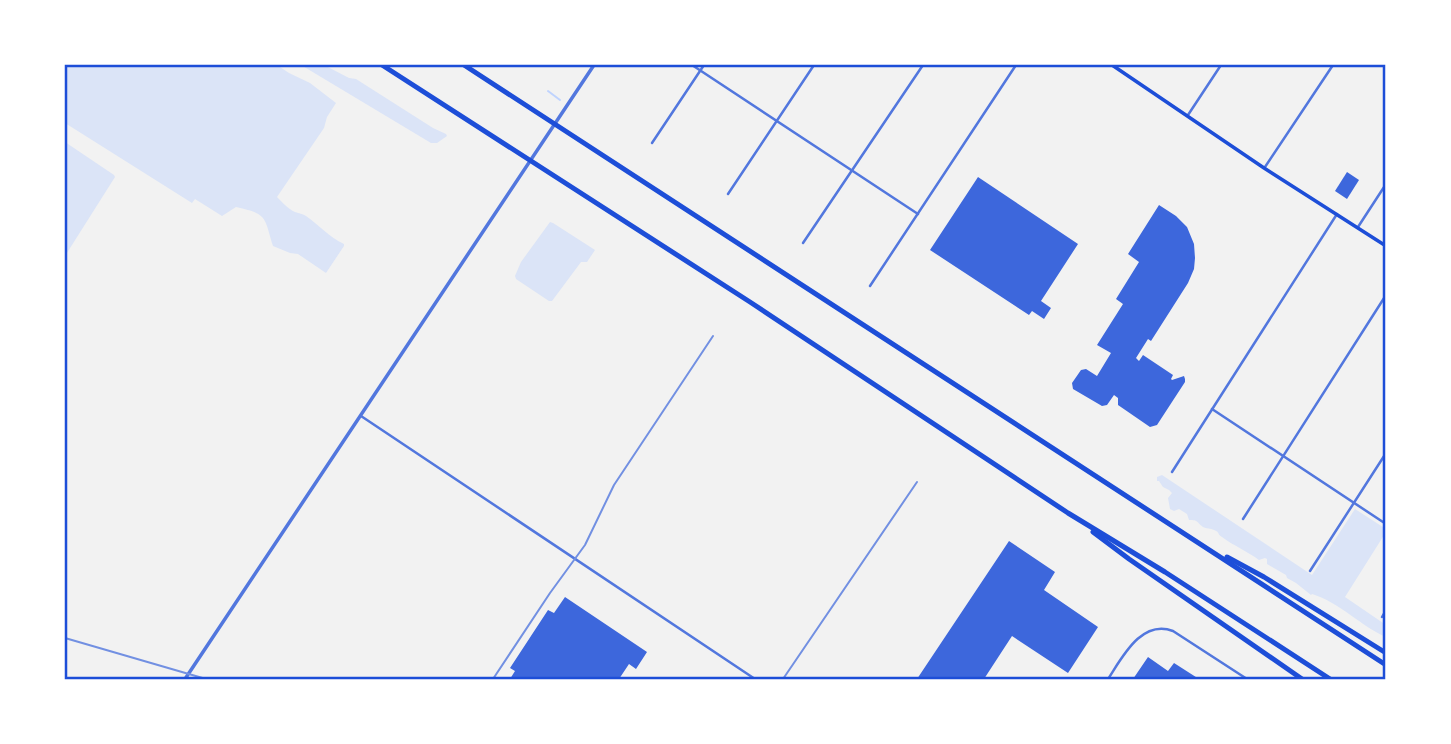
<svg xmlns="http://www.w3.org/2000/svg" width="1451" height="744" font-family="'Sofia Sans Condensed',sans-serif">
<rect width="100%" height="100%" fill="#f2f2f2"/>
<g fill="#dbe4f7">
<path d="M65 65H277L289 73 310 83 336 103 327 117 324 128 277 197C282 202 288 209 295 212 300 214 301 213 306 216 319 225 329 237 344 244V246L326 273 298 254 290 253 273 246C264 217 268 214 236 207L222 216 195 199 192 203 65 123Z"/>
<path d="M301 65H324L349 78 356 79 433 128 446 134 447 136 437 143H431Z"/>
<path d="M65 142 114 175 115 177 65 256Z"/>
<path d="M550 222 553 223 595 250 587 262H581L552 301H549L516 279 515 276 521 262Z"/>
<path d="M1162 475 1312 575 1355 509 1386 529V532L1345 597 1386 625V637C1362 627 1339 602 1312 594L1311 595 1296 583 1287 578 1286 575 1267 564V559L1265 558 1259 560C1247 551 1234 546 1222 537 1216 533 1221 533 1214 530 1211 528 1206 529 1203 527 1196 522 1199 520 1189 520L1187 514 1179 509 1174 511 1170 509 1168 498 1172 493 1169 490 1163 487 1159 481H1157V477Z"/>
</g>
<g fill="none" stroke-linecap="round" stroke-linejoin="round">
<path stroke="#bfd3fe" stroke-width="2" d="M548 91 560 100"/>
</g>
<g fill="#3d67dc">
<path d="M1347 172 1359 180 1347 199 1335 191Z"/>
<path d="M978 177 1078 244 1041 301 1051 308 1044 319 1032 311 1029 315 930 250Z"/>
<path d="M1159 205 1176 216 1187 227 1194 244 1195 258 1194 269 1188 283 1151 341 1148 339 1136 358 1139 361 1143 355 1173 375 1171 379 1172 380 1184 376 1185 379V382L1157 425 1150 427 1118 405V398L1114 395 1107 405 1102 406 1073 389 1072 383 1081 370 1086 369 1097 376 1111 353 1097 345 1123 304 1116 299 1139 262 1128 254Z"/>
<path d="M1009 541 1055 572 1044 590 1098 627 1068 673 1012 636 984 679H917Z"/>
<path d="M565 597 647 652 636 669 629 664 619 679H510L515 671 510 668 548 610 554 613Z"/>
<path d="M1148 657 1168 671 1174 663 1199 679H1133Z"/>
</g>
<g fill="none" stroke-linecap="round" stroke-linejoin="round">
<g stroke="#5277de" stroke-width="2.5">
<path d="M692 65 918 214"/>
<path d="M1188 115 1221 65"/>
<path d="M652 143 704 65"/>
<path d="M1265 167 1333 65"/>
<path d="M728 194 814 65"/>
<path d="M1358 227 1386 184"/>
<path d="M803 243 923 65"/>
<path d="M870 286 1016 65"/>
<path d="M1212 409 1386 524"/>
<path d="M361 416 755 679"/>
<path d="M1172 472 1337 214"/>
<path d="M1243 519 1386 295"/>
<path d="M1310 571 1386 453"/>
<path d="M1382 617 1386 610"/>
<path d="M1108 679C1122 658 1141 619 1173 631L1247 679"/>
</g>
<path stroke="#5277de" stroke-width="3.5" d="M185 679 594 65"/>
<path stroke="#1d4ed8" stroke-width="3.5" d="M1112 65 1264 168 1386 246"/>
<g stroke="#1d4ed8" stroke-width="5">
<path d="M382 65 750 302 1068 513 1165 572 1330 679"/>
<path d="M464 65 1386 665"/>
<path d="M1093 532 1129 559 1302 679"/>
<path d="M1227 557 1264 577 1386 653"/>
</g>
<g stroke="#7290e2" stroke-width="2">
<path d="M65 638 206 679"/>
<path d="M493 679 550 593 585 545 614 485 713 336"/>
<path d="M783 679 917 482"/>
</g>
</g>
<rect width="1451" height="744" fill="none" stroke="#ffffff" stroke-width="133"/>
<rect x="66" y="66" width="1318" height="612" fill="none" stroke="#1d4ed8" stroke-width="2.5"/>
</svg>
